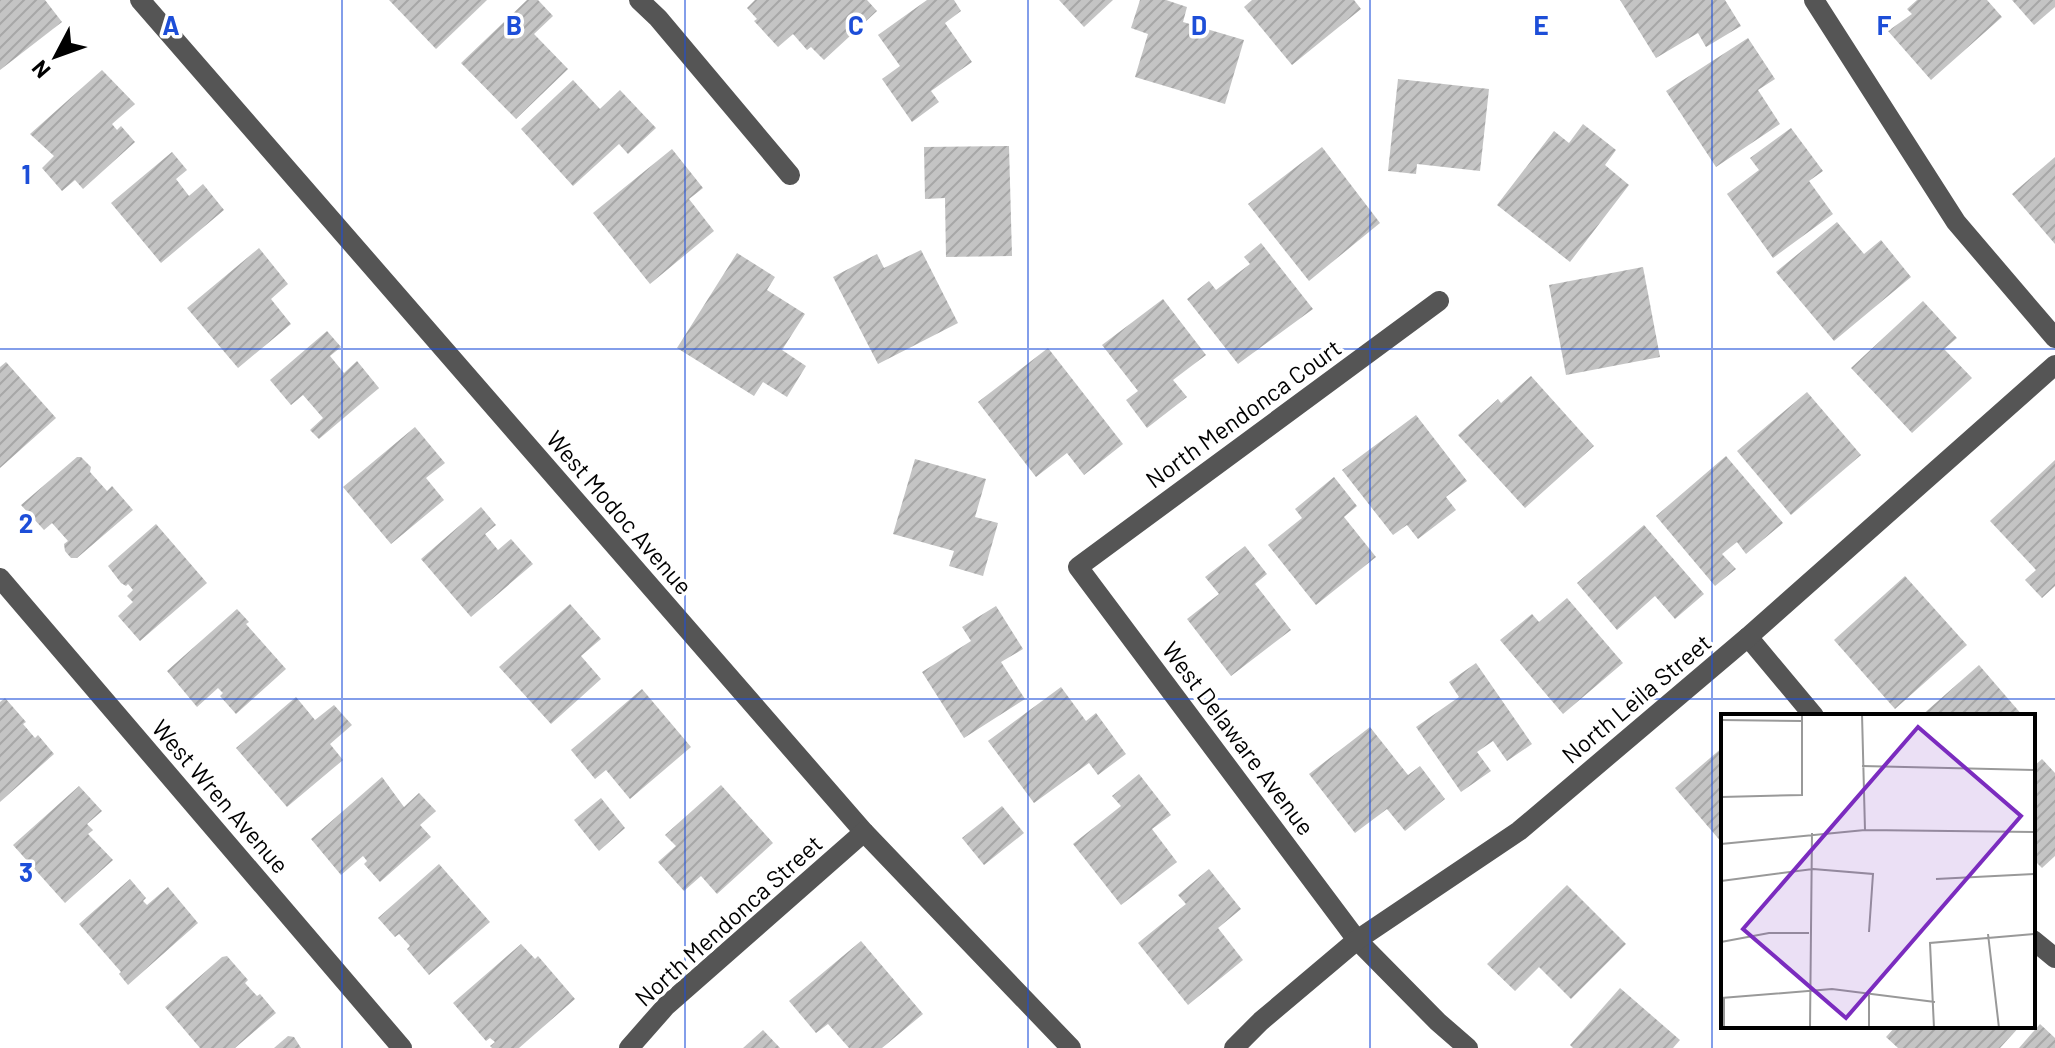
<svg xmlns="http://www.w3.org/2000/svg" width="2055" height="1048" font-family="Barlow,sans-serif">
<defs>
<pattern id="building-hatch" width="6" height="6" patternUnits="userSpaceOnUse" patternTransform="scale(2)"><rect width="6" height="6" fill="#c4c4c4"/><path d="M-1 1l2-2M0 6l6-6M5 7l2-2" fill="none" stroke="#a7a7a7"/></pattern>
</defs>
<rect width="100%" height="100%" fill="#fff"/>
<g fill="url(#building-hatch)">
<path d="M0 0H45L62 22 0 70Z"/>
<path d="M389 0H487L436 49Z"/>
<path d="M527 0H538L553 16 534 34 568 69 516 119 461 63Z"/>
<path d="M755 0H867L877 11 824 60 811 47 807 50 793 34 778 47 754 21 757 19 747 8Z"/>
<path d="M927 0H954L961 11 945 23 972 62 931 91 939 102 912 122 882 79 900 66 878 35Z"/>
<path d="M1059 0H1113L1084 27Z"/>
<path d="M1140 0H1166L1187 7 1183 22 1244 40 1225 104 1135 77 1148 34 1131 28Z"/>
<path d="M1252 0H1354L1361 9 1292 65 1244 7Z"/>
<path d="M1620 0H1725L1741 26 1706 47 1698 33 1656 58Z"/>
<path d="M1917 0H1987L2002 17 1931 80 1888 31 1912 14 1907 9Z"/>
<path d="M2012 0H2055V7L2034 25Z"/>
<path d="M1748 38 1775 79 1758 90 1780 124 1716 167 1666 91Z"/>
<path d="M102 70 135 104 112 124 117 130 121 126 135 142 83 189 75 180 62 191 42 168 54 156 30 134Z"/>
<path d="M1398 79 1489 89 1480 171 1417 164 1416 174 1388 171Z"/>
<path d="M573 80 600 109 620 90 656 128 628 154 619 144 573 186 521 129Z"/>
<path d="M1583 124 1616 150 1605 165 1629 185 1570 262 1497 205 1554 131 1569 143Z"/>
<path d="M1791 128 1823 171 1809 181 1833 214 1773 258 1727 194 1759 170 1750 158Z"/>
<path d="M1009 146 1012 256 946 257 945 198 925 199 924 147Z"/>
<path d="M1322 147 1380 223 1309 281 1248 204Z"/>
<path d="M672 149 703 188 689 199 714 231 650 284 593 213Z"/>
<path d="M172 152 187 170 176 179 189 196 203 184 224 210 161 263 111 203Z"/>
<path d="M2055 157V244L2012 194Z"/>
<path d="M1837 222 1864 254 1881 240 1911 277 1834 341 1776 272Z"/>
<path d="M1261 243 1313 309 1238 364 1187 299 1209 281 1216 290 1250 264 1244 257Z"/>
<path d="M259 248 288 284 271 299 291 324 238 368 187 308Z"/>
<path d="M921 250 958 323 878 364 833 277 877 254 884 268Z"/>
<path d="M737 253 775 277 767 290 805 314 782 350 806 366 787 397 763 382 754 396 677 348Z"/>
<path d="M1643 267 1660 357 1566 375 1549 285Z"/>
<path d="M1163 299 1206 355 1173 380 1187 397 1147 428 1126 400 1138 391 1102 345Z"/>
<path d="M1923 301 1957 338 1944 349 1972 378 1912 433 1851 368Z"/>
<path d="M327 331 341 347 330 356 344 373 357 361 379 388 319 439 310 430 323 418 303 395 291 405 270 380Z"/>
<path d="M1048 348 1123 444 1084 475 1067 453 1036 477 978 402Z"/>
<path d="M6 362 56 418 0 468V367Z"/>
<path d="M1531 376 1594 446 1525 508 1458 435 1498 399 1501 403Z"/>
<path d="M1807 392 1861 455 1791 515 1737 451Z"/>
<path d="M1416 415 1467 481 1446 497 1456 510 1418 539 1407 525 1393 535 1342 470Z"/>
<path d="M415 427 445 463 426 478 444 500 391 544 343 487Z"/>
<path d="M1726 456 1783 523 1746 554 1737 542 1722 554 1736 569 1715 586 1656 516Z"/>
<path d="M77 457H81L91 467 90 472 107 491 112 486 133 510 77 558H71L65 551 64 544 68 541 52 523 44 530 21 505Z"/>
<path d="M915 459 986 479 975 517 998 523 983 576 949 566 954 551 893 534Z"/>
<path d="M2055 460V586L2042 598 2025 580 2036 570 1990 521Z"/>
<path d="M1334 477 1357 506 1344 517 1376 557 1316 605 1268 545 1302 518 1295 509Z"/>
<path d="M481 507 496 525 485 534 498 550 511 539 533 564 471 617 421 559Z"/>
<path d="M156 524 207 583 140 641 118 616 133 602 127 596 133 590 128 584 126 586 121 583 108 566Z"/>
<path d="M1644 525 1704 594 1675 619 1655 596 1617 630 1577 583Z"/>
<path d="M1245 546 1267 574 1255 584 1291 630 1231 676 1187 619 1219 594 1205 577Z"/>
<path d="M1905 576 1967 645 1895 709 1834 640Z"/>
<path d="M1567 598 1623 663 1563 714 1500 640 1532 614 1539 622Z"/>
<path d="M570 604 601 639 581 656 601 679 551 724 499 667Z"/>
<path d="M996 606 1023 649 1001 662 1025 699 964 738 922 672 971 641 962 627Z"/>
<path d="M237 609 249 622 246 624 286 669 236 714 220 696 223 693 218 688 197 707 167 671Z"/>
<path d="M1476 663 1532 744 1507 761 1493 741 1477 752 1491 771 1461 792 1416 727 1459 697 1449 682Z"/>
<path d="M1979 665 2023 716H1921Z"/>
<path d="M1061 687 1086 721 1096 713 1126 754 1098 775 1089 763 1034 803 988 741Z"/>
<path d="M642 689 691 747 630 799 606 770 595 779 571 750Z"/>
<path d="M296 697 315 720 334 705 352 725 330 744 343 760 287 807 236 748Z"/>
<path d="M5 698 26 722 23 724 35 738 38 735 54 754 0 802V702Z"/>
<path d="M1370 727 1408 775 1420 766 1445 799 1405 831 1387 809 1355 833 1309 774Z"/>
<path d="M1723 747V844L1675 788Z"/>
<path d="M2042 759 2055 773V856L2042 868 2033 859V767Z"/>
<path d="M1139 774 1171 815 1152 829 1177 862 1121 905 1073 844 1121 806 1112 796Z"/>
<path d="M382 777 404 807 419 793 436 811 420 825 431 837 380 882 364 864 367 861 363 856 341 875 311 839Z"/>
<path d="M721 785 773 843 717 894 701 876 684 891 658 862 676 846 665 835Z"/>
<path d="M79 786 102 811 87 824 93 830 88 834 113 860 65 903 13 845Z"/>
<path d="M601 798 625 828 599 851 574 820Z"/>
<path d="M1002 806 1024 833 984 865 962 838Z"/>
<path d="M439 864 490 922 429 975 407 949 410 946 399 934 395 937 378 918Z"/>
<path d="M1209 869 1241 909 1218 928 1243 960 1188 1005 1138 943 1186 904 1178 895Z"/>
<path d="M130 879 146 898 143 901 147 905 168 887 198 923 128 985 119 974 121 972 79 924Z"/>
<path d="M1567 885 1626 944 1571 999 1539 967 1515 991 1487 964Z"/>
<path d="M861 941 923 1014 882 1048H849L828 1024 816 1033 789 1001Z"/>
<path d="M521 944 535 959 538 956 575 999 519 1048H492L490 1046 495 1042 490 1038 486 1041 453 1003Z"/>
<path d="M227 956 248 980 245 983 257 996 260 994 276 1013 235 1048H200L165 1007 222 957Z"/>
<path d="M1620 988 1680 1040 1673 1048H1573L1570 1045Z"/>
<path d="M2040 1024 2055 1038V1048H2019Z"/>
<path d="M1896 1026H2020L2000 1048H1898L1886 1037Z"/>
<path d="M763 1030 780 1048H743Z"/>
<path d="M288 1036 294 1037 301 1048H274Z"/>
</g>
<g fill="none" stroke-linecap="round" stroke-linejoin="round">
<g stroke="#555" stroke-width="20">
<path d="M140 0 864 832 1071 1048"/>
<path d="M639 0 658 18 790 175"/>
<path d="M1814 0 1956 222 2055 338"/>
<path d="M1439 301 1078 567 1357 940 1438 1022 1468 1048"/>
<path d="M0 578 402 1048"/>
<path d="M1748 637 1814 716"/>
<path d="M2033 940 2055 958"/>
<path d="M629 1048 666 1006 864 832"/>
<path d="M1234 1048 1261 1021 1357 940 1519 831 1748 637 2055 365"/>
</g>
</g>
<path fill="none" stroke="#1d4ed8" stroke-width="2" stroke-opacity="0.55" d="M342 0V1048M685 0V1048M1028 0V1048M1370 0V1048M1712 0V1048M0 349H2055M0 699H2055"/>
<g text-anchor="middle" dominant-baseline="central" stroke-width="7" stroke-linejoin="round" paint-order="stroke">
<g font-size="24" fill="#000" stroke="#fff">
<text transform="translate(1243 413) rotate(-36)">North Mendonca Court</text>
<text transform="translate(620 512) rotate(49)">West Modoc Avenue</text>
<text transform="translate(1636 698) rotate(-40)">North Leila Street</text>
<text transform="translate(1239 738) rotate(53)">West Delaware Avenue</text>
<text transform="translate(221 796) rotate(49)">West Wren Avenue</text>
<text transform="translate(728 920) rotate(-42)">North Mendonca Street</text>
</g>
</g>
<g transform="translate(1721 714)">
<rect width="314" height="314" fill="#fff"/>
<path fill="none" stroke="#999" stroke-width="2" d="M141 0 144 116M0 6 81 7M141 52 314 56M0 83 81 81V0M0 130 144 116 314 118M215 165 314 160M0 167 92 155 152 160 148 218M267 220 278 314M0 228 48 219H88M148 281V314M0 284 111 275 214 288M3 284V314M89 314 91 119M213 314 209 229 314 220"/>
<path fill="#7b2cbf" fill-opacity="0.15" stroke="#7b2cbf" stroke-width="4" d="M197 13 300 102 125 304 22 215Z"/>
<rect width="314" height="314" fill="none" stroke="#000" stroke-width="4"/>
</g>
<g font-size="26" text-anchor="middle" font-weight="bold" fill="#1d4ed8" stroke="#fff" stroke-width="7" stroke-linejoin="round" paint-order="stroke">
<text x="171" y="35">A</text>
<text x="514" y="35">B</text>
<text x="856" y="35">C</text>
<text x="1199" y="35">D</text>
<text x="1541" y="35">E</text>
<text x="1884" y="35">F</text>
<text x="26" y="184">1</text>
<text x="26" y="533">2</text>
<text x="26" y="882">3</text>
</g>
<g transform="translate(56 56) rotate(229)" stroke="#ffffff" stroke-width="6" paint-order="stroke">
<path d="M0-6L14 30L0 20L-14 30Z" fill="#000000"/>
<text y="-12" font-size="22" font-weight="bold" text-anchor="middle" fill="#000000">N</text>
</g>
</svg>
